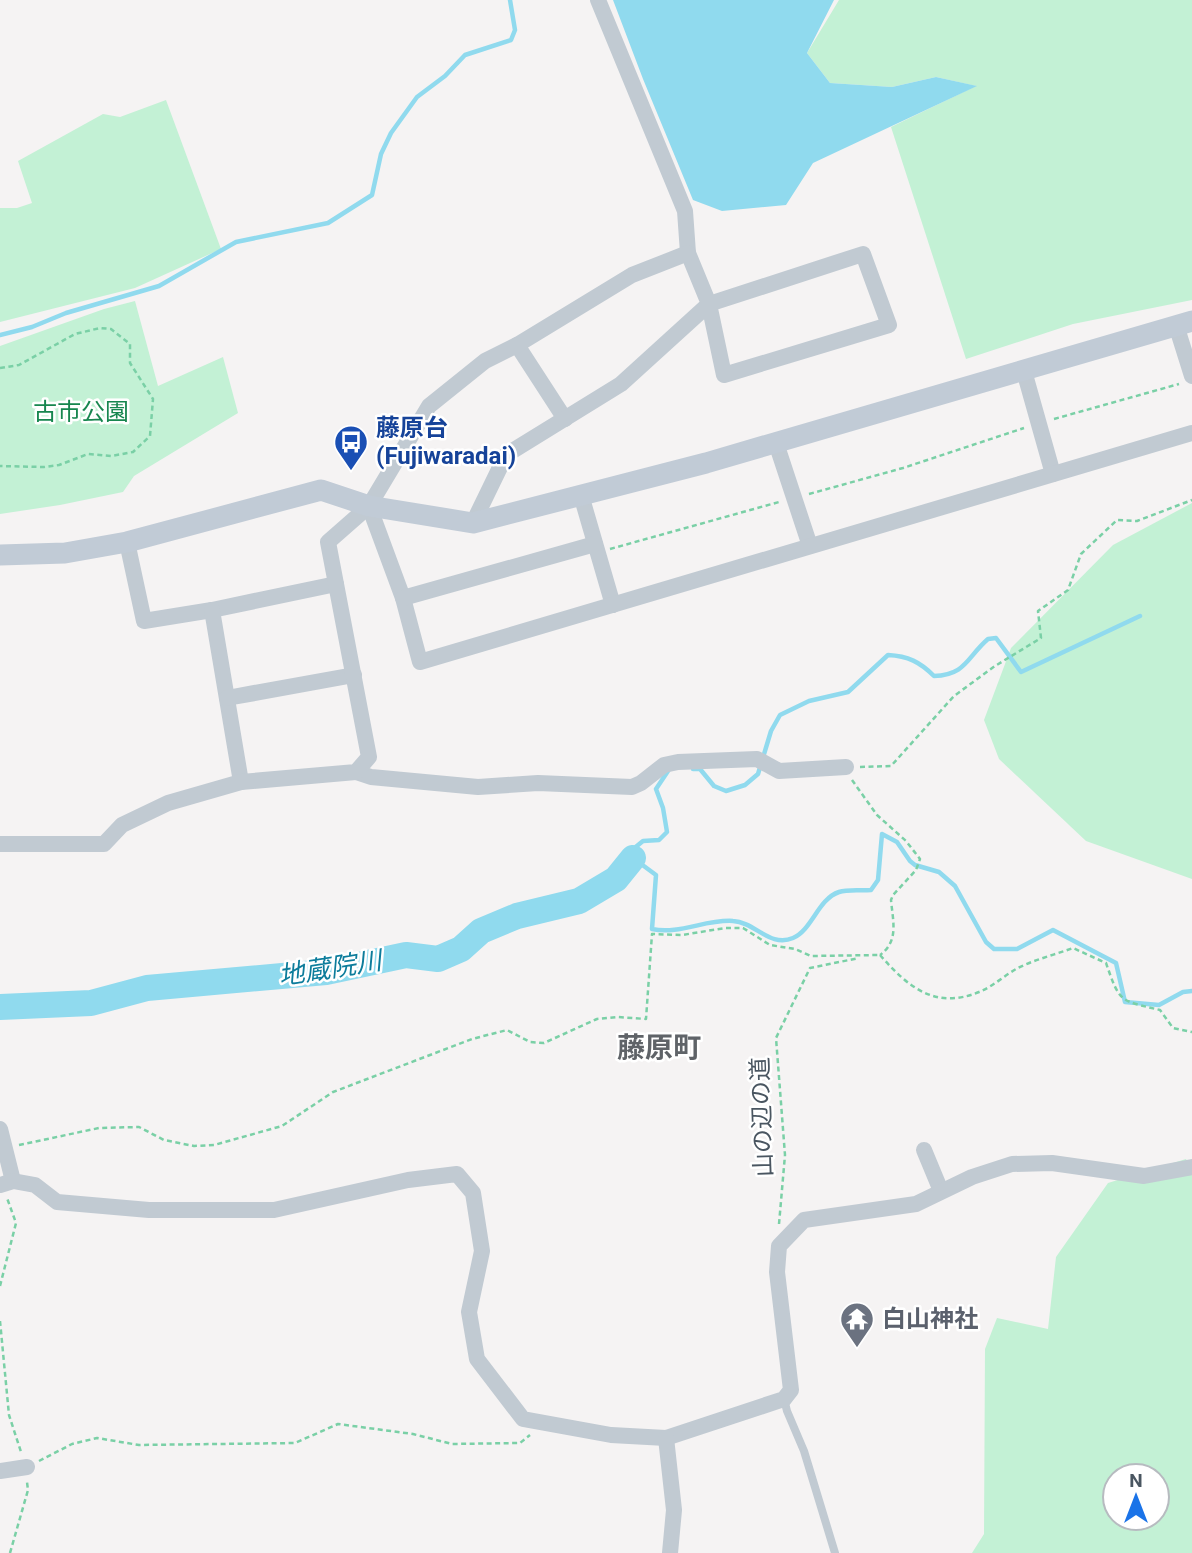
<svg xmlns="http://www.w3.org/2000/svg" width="1192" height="1553" font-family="Roboto,'Noto Sans JP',sans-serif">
<rect width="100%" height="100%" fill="#f5f3f3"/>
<g fill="#c3f1d5" fill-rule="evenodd">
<path d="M839 0H1192V300L1073 324 966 359 891 127 976 86 936 77 892 87 830 83 807 53Z"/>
<path d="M166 100 221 249 135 288 0 322V208H17L32 203 18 161 103 114 120 117Z"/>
<path d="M135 301 158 386 223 357 238 413 134 476 123 492 60 505 0 514V346L104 309Z"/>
<path d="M1192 503V879L1086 841 999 759 984 720 1011 648 1113 545Z"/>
<path d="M1186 1159 1192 1170V1553H972L984 1534 985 1349 997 1318 1048 1329 1056 1257 1108 1183ZM1115 1476H1157V1518H1115Z"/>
</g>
<path fill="#90daee" d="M613 0H834L807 53 830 83 892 87 936 77 977 86 813 163 786 205 722 211 693 200 643 79Z"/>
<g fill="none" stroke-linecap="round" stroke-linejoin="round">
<g stroke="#90daee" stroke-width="4.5">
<path d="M0 335 32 327 66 313 159 286 236 242 328 223 372 195 381 154 391 133 417 97 445 76 465 55 511 40 515 30 510 0"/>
<path d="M693 769H700L714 786 726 791 745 785 758 774 771 731 780 715 809 701 848 692 888 655C908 656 920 662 934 676 966 675 967 657 988 639L996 638 1021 672 1140 616"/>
<path d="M668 771 656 789 663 808 667 832 659 840 643 841 632 850 633 858 656 875 652 929C679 935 706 919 733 921 755 922 770 948 793 938 812 930 818 899 839 892 848 889 861 891 871 890L878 880 882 834 897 842 910 861 915 865 939 872 955 886 986 942 994 949H1017L1053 930 1116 963 1125 1002 1159 1005 1183 992 1192 991"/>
</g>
<path stroke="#90daee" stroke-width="26" d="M0 1007 91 1003 147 988 326 972 406 955 438 959 461 949 481 931 517 916 579 901 616 879 633 858"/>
<g stroke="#7ad0a6" stroke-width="2.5" stroke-dasharray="5 3.5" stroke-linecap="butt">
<path d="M0 368 19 365 75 334 100 328 111 329 130 344V363L153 399 150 436 133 452 111 456 88 454 59 465 44 467 0 466"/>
<path d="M1054 419 1179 384"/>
<path d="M809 494 903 468 1024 428"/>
<path d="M610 549 779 502"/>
<path d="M860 767 891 766 954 696 995 666 1041 638 1038 611 1068 590 1081 554 1117 520 1137 521 1192 500"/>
<path d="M852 780 877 815 906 841 920 859 916 870 893 895 891 900C893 922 899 941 880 955"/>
<path d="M880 955C908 987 935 1010 979 992 992 987 1004 976 1016 969 1033 960 1054 955 1073 948L1106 963C1120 1003 1119 1000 1160 1010L1173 1028 1192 1032"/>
<path d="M19 1145 99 1128 139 1127 164 1140 194 1146 214 1145 282 1126 333 1092 472 1039 507 1030 530 1042 544 1043 597 1019 618 1017 646 1019 652 934 682 935 725 928H743L770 945 795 949 811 956 880 955"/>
<path d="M779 1224 785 1155 776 1038 810 968 859 958"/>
<path d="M0 1286 16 1223 7 1198"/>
<path d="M0 1321 9 1415 21 1452"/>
<path d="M39 1461 72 1444 97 1438 139 1445 295 1443 338 1424 413 1434 452 1444 520 1443 530 1435"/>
<path d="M10 1553 28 1490 27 1482"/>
</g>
<path stroke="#c1cad2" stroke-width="8" d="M784 1399 787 1411 804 1451 835 1553"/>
<g stroke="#c1cad2" stroke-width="16">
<path d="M1176 325 1192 376"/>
<path d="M517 345 565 419"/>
<path d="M1024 371 1053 474"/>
<path d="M776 443 810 546"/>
<path d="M581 495 613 605"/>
<path d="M369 506 403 598 420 662 1192 433"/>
<path d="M473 523 506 455 621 384 709 304 863 254 889 325 724 375 709 304 688 253 685 211 598 0"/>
<path d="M127 542 144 621 212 610 336 584"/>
<path d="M403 598 595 544"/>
<path d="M212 610 241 782"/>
<path d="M227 698 354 675"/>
<path d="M356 772 371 777 478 787 538 783 632 787 641 783 664 765 678 762 757 759 779 771 846 767"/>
<path d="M0 844H104L122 825 168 803 241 782 356 772 369 757 328 542 369 506 429 406 485 361 517 345 632 275 688 253"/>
<path d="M0 1129 13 1181"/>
<path d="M924 1150 941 1191"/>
<path d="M0 1185 13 1181 35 1185 57 1202 149 1210H274L408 1180 457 1174 473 1193 482 1251 469 1312 477 1359 523 1419 611 1435 666 1438 784 1399 791 1390 777 1272 779 1246 804 1220 916 1204 972 1177 1012 1164 1052 1163 1144 1176 1192 1167"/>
<path d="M666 1438 674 1510 670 1553"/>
<path d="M0 1471 27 1467"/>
</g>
<path stroke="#c1cbd6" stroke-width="21" d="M0 555 65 553 127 542 321 490 369 506 473 523 706 463 1192 321"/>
</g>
<defs>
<g id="bus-pin" transform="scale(1.75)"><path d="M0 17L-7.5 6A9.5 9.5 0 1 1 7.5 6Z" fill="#1a4fb4" stroke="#fff"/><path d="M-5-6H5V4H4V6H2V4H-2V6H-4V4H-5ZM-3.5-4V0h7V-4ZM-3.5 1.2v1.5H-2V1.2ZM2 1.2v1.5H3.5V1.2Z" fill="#fff"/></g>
<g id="temple-pin" transform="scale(1.75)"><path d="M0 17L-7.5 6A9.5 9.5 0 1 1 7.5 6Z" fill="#6b7280" stroke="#fff"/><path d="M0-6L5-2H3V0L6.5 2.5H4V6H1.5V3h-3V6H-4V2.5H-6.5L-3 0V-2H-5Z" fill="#fff"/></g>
</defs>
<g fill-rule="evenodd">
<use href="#bus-pin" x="351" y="442"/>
<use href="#temple-pin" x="857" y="1319"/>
</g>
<g text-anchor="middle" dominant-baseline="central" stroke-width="5" stroke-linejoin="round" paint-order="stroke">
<g font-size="24" fill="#17864f" stroke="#fff">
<text x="81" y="412">古市公園</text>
</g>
<g font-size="24" font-weight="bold" fill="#164399" stroke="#fff" text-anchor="start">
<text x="376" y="428">藤原台<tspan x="376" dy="28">(Fujiwaradai)</tspan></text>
</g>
<g font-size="24" fill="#4a5661" stroke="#fff">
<text transform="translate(762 1117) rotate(-92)">山の辺の道</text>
</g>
<g font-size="24" font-weight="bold" fill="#5b616d" stroke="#fff" text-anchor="start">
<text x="882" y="1319">白山神社</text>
</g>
<g font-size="26" font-style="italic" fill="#0c7c9b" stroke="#fff">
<text transform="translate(330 968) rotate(-9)">地蔵院川</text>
</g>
<g font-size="28" font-weight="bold" fill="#5f6368" stroke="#fff">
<text x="659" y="1047">藤原町</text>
</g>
</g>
<g transform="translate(1136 1497)"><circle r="33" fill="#ffffff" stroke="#b7bbc0" stroke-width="2"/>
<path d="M0-5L12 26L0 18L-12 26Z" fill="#1a73e8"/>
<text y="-10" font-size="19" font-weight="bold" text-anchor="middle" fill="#4a5661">N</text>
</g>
</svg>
